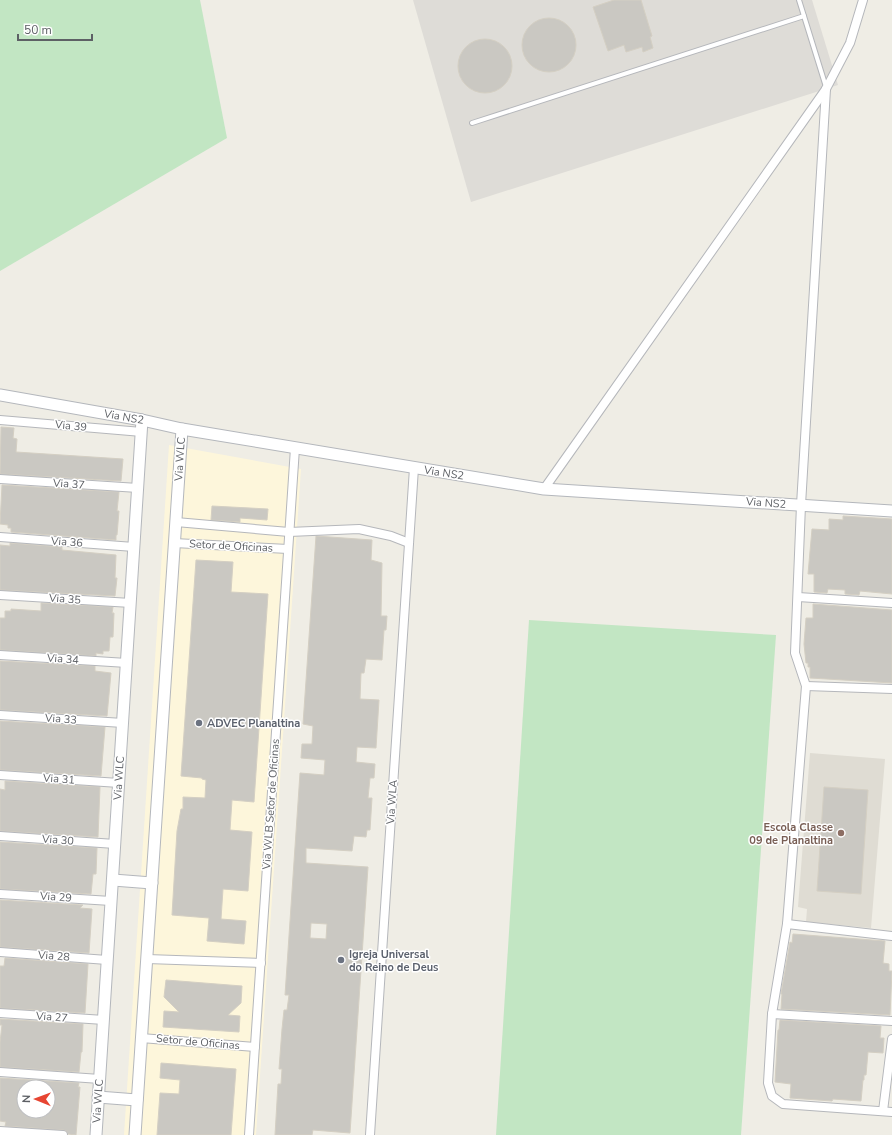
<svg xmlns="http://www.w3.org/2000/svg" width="892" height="1135" font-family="'Nunito Sans',sans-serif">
<rect width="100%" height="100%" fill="#efede5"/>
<path fill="#fdf6db" d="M169 445 301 469 256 1135H124Z"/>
<path fill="#dedcd7" d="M413 0H812L838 85 471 202Z"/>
<path fill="#dfdcd3" d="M810 753 885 759 871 928 806 922 807 909 798 907Z"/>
<g fill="#c2e6c3">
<path d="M0 0H200L227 138 0 271Z"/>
<path d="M529 620 776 635 741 1135H496Z"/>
</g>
<g fill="#cac8c2" stroke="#d4cfc3" fill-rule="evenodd">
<path d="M614 0H641L652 36 650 37 653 48 643 52 642 47 626 52 624 45 608 51 593 7Z"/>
<circle cx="549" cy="45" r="27"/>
<circle cx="485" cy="66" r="27"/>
<path d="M1 427 14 428 13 438 17 439 16 452 123 459 121 481 0 474Z"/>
<path d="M2 485 119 492 117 511H119L117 535H116V540L11 532V528H8V525L0 524Z"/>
<path d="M212 506 268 509 267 520 240 518V522L211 520Z"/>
<path d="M843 516 892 519V594L860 591 859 595 845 594V590L828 589 827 593 814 592V574H808L812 529 829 530V519L843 520Z"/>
<path d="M316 536 372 540 371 560 382 563 381 616H387L386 630H384L382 660 366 659 364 673H361L360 699 379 700 376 748 357 747 356 762 375 764 374 778H370L368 798H372L370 830H367L366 837 354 836 352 851 306 848V863L368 867 350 1133 313 1130 312 1135H275L278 1084H281L282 1069H279L282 1029 284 1010H287L289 995H285L300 773 324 775 325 760 301 758 302 744H312L313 726 303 724ZM311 923 327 924 326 939 310 938Z"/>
<path d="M10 543 62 547V550L116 555 115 578H117L115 596 0 590V545L10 546Z"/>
<path d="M196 560 233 562 231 592 268 594 254 802 232 800 230 830 252 832 248 891 223 889 221 919 246 921 244 944 207 941 209 918 172 915 177 831 181 809H183V797L205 798 206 780 202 779V778L181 776Z"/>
<path d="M41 603 113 607 112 613H114L113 637H110L109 651H103V654L96 653V656L0 650V618H5V611H11V609L41 611Z"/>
<path d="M813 604 892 610V683L810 678V667H808V663H806L804 644 806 618H813Z"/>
<path d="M0 661 95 666V671L111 673 107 716 0 710Z"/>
<path d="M0 721 105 727 101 776 0 770Z"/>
<path d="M5 781 100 787 98 837 0 831V789L5 790Z"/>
<path d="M824 787 868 790 861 894 817 891Z"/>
<path d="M0 842 97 848 96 874H93L91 894 0 889Z"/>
<path d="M0 900 83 905 80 908 92 909 89 953 0 947Z"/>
<path d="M793 934 885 941 883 963 889 964V971H892L890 1015 781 1009 782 994H781L790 942 792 943Z"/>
<path d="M5 958 88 964 85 1013 0 1008V966H4Z"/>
<path d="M166 980 242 986 241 1003 228 1015 240 1016 239 1032 163 1027 164 1011 179 1012 164 997Z"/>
<path d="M0 1019 83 1024 82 1052H81L79 1072 0 1067V1042L2 1025H0Z"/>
<path d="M780 1020 881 1026 880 1038H884L883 1053 868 1052 866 1075H864V1080H863L861 1101 833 1099 832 1101 790 1098 791 1084 775 1082 778 1030H779Z"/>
<path d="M161 1063 236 1069 231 1135H157L160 1093 179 1094 180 1080 160 1078Z"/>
<path d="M0 1078 79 1083 78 1087H80L76 1135 68 1134 66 1131 63 1130 5 1126 6 1122 0 1121ZM24 1087H48V1111H24Z"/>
</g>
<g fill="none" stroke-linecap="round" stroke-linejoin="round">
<g stroke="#b5b7bb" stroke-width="6">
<g id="lane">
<path d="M799 0 826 87"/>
<path d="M472 123 804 16"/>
</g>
</g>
<g stroke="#b5b7bb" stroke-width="10">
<g id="street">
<path d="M826 89 801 505 795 653 806 686 787 924 772 1014 768 1083 772 1096 783 1104 892 1112"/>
<path d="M0 420 142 432"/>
<path d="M0 479 138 488"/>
<path d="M544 489 826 89 850 43 863 0"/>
<path d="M176 522 289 532 359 529 391 536 409 543"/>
<path d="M0 537 134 547"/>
<path d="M174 543 288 549"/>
<path d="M0 595 131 603"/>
<path d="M798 597 892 603"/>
<path d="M0 655 127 663"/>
<path d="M806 686 892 689"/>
<path d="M0 715 123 723"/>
<path d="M0 775 119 783"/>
<path d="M0 836 115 844"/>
<path d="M0 894 111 901"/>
<path d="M787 924 892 936"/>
<path d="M0 952 107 960"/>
<path d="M147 959 261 963"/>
<path d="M0 1013 104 1020"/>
<path d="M772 1014 892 1021"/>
<path d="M141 1038 255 1047"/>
<path d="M0 1072 100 1079"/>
<path d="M883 1111 892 1039"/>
<path d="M0 1131 63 1135"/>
<path d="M249 1135 295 448"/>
<path d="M370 1135 414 468"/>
</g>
</g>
<g stroke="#b4b7bc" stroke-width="13">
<g id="secondary">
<path d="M0 395 142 420 182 429 544 489 892 511"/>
<path d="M113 880 152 883"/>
<path d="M98 1097 137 1100"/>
<path d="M96 1135 142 420"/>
<path d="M135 1135 182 429"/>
</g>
</g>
<use href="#lane" stroke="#fff" stroke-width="4"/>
<use href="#street" stroke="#fff" stroke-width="8"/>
<use href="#secondary" stroke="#fff" stroke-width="11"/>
</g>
<g fill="#6b7280" stroke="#fff" stroke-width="1.5">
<circle cx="199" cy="723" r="4"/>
<circle cx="341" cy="960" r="4"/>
</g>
<circle fill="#8d6e63" stroke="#fff" stroke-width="1.5" cx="841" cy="833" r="4"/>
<g text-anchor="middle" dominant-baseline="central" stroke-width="3" stroke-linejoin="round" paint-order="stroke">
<g font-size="11" fill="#5d6065" stroke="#fff">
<text transform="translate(124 417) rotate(10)">Via NS2</text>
<text transform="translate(71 426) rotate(5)">Via 39</text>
<text transform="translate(180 459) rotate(-86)">Via WLC</text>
<text transform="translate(444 473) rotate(9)">Via NS2</text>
<text transform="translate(69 484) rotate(4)">Via 37</text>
<text transform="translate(766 503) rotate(4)">Via NS2</text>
<text transform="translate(67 542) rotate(4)">Via 36</text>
<text transform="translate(231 546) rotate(3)">Setor de Oficinas</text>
<text transform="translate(65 599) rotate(4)">Via 35</text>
<text transform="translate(63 659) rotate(4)">Via 34</text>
<text transform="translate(61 719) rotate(4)">Via 33</text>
<text transform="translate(119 778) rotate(-86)">Via WLC</text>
<text transform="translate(59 779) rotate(4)">Via 31</text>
<text transform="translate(392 802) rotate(-86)">Via WLA</text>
<text transform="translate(271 804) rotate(-86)">Via WLB Setor de Oficinas</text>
<text transform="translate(58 840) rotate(4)">Via 30</text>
<text transform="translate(56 897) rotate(4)">Via 29</text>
<text transform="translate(54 956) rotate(4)">Via 28</text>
<text transform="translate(52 1017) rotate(4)">Via 27</text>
<text transform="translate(198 1042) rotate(5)">Setor de Oficinas</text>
<text transform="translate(98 1101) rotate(-86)">Via WLC</text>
</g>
<g font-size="11" font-weight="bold" fill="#5b616d" stroke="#fff" text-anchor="start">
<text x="207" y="723">ADVEC Planaltina</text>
<text x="349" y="954">Igreja Universal<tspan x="349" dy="13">do Reino de Deus</tspan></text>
</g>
<g font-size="11" font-weight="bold" fill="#785e54" stroke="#fff" text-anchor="end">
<text x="833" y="827">Escola Classe<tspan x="833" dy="13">09 de Planaltina</tspan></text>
</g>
</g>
<g transform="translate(36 1099) rotate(271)"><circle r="19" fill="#ffffff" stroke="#bebfc1"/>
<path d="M0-3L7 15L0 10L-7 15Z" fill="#e74532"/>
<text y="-6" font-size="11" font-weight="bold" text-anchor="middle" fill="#5d6065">N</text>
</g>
<path d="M18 34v6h74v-6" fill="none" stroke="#5d6065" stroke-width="2"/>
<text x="24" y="34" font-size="12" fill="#5d6065" stroke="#ffffff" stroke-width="3" paint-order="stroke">50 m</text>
</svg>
